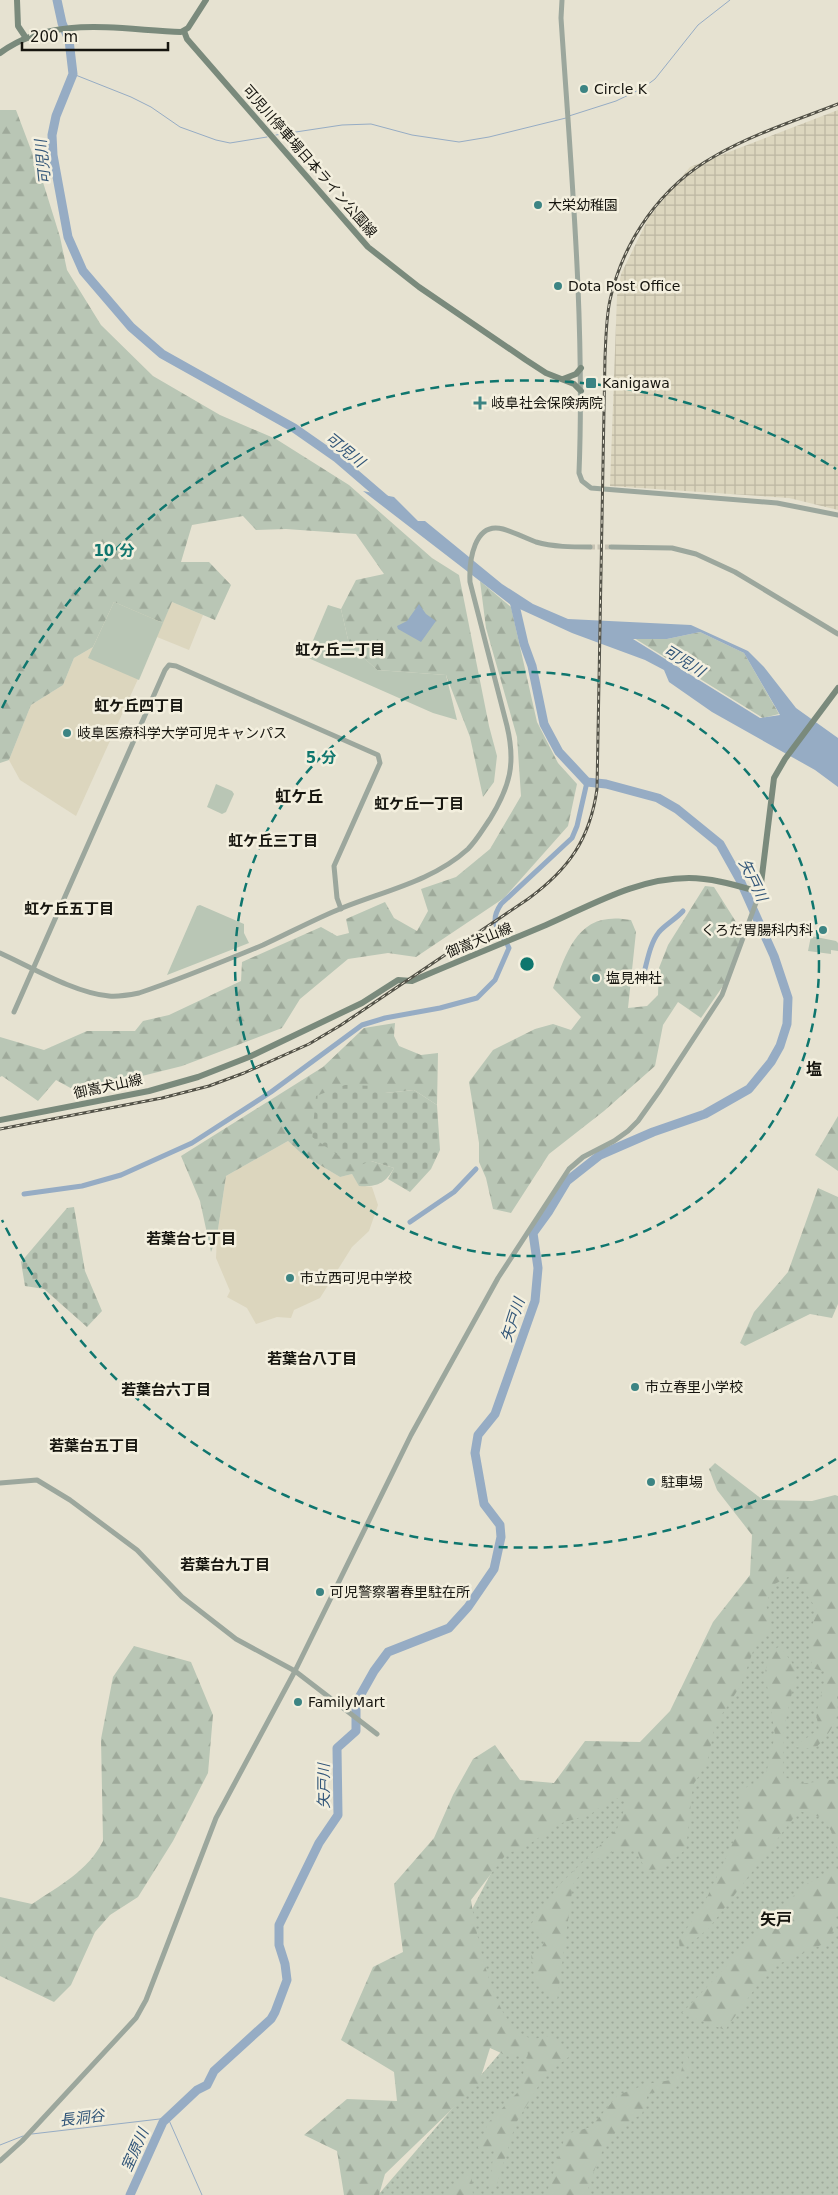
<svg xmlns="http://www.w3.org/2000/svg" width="838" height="2195" font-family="'DejaVu Sans','Noto Sans JP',sans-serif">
<defs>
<pattern id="industrial-grid" width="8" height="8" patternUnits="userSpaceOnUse" patternTransform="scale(1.25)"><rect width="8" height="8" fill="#dcd6be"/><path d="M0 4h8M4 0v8" fill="none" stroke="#bcb7a2"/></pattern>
<pattern id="grass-dots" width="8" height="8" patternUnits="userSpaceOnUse" patternTransform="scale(1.25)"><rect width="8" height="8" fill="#b9c6b5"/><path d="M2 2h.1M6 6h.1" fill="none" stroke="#9ea99a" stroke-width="1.8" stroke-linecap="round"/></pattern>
<pattern id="forest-firs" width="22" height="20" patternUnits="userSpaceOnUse" patternTransform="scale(1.25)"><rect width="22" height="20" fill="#b9c6b5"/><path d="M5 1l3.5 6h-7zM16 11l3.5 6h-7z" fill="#9ea99a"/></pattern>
<pattern id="cemetery-stones" width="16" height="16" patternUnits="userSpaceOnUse" patternTransform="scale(1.25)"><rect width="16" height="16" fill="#b9c6b5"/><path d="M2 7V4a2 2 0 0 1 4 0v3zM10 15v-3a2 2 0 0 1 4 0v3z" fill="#9ea99a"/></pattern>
</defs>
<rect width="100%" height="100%" fill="#e6e2d1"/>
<g fill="#dcd6be">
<path d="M114 602 163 622 172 602 203 615 189 650 157 637 76 816 20 780 9 760 31 705 63 685 74 658 93 647Z"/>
<path d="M288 1141 303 1155 340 1177 352 1174 359 1185 372 1187 378 1205 369 1231 352 1247 320 1298 294 1310 291 1318 277 1317 256 1324 247 1308 227 1297 230 1291 216 1258 217 1236 226 1176Z"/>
</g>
<path fill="url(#industrial-grid)" d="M838 110V510L789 498 610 486 617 296 621 274 649 217 690 167Z"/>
<path fill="url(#grass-dots)" d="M838 1546V2195H378L506 2046 460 1932 516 1826 625 1782 787 1553Z"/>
<g fill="url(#forest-firs)">
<path d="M0 110H16L42 179 60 237 67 270 101 325 153 376 220 415 276 439 349 485 432 558 459 575 489 726 497 756 494 782 483 797 470 737 446 675 377 670 349 644 341 609 356 580 384 574 356 534 286 529 256 530 243 516 192 525 181 562H209L231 585 215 620 172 602 163 623 114 602 93 647 74 658 63 685 31 705 9 760 0 763Z"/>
<path d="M480 581 511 607 537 722 558 763 577 784 568 826 504 898 416 957 388 953 348 959 300 999 282 1028 182 1066 134 1078 85 1096 56 1080 38 1101 2 1076 0 1077V1037L44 1050 87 1031H135L143 1021 169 1015 241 981 242 962 321 927 337 936 349 933 346 919 385 902 394 918 417 931 428 911 421 889 456 877 490 849 521 796 517 737 486 628Z"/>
<path d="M700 632 744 653 779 714 763 718 634 638 667 639Z"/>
<path d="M705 886 714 887 743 933 725 983 701 1018 678 1002 663 1025 655 1066 604 1111 549 1154 511 1213 493 1209 486 1178 479 1162V1143L469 1082 493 1050 535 1029 553 1024 571 1030 581 1017 553 988C568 948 579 910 631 920L636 932 628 1008 647 1006 658 995 659 968 668 945Z"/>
<path d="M395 1023 394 1036 399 1046 421 1055 438 1053 437 1105 414 1090 385 1093 371 1161 394 1168C385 1184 377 1187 359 1186L352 1174 340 1177 303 1155 288 1141 226 1176 217 1236 211 1252 200 1201 181 1156 323 1067 364 1028Z"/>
<path d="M838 1116V1171L815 1155Z"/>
<path d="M818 1188 838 1197V1304L832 1318 810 1314 745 1346 740 1343 754 1312 788 1272Z"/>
<path d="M715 1463 763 1500 812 1501 835 1495 838 1496V1688C836 1697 838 1704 838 1712 835 1726 824 1741 814 1749L794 1747 819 1729 816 1714 827 1672 812 1668 809 1632 818 1611 798 1582 788 1577 773 1585 766 1605 773 1631 756 1643 741 1685 715 1725 707 1763 693 1785 686 1849 663 1869 645 1870 637 1850H616L589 1863 573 1884 557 2001 535 1980 531 1955 539 1952 546 1939 539 1931 529 1927 559 1885 617 1829 627 1802 613 1797 591 1814 559 1824 522 1849 507 1853 471 1900C476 1932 493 2028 530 2038 536 2040 547 2036 553 2035L570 2056 545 2075 516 2123 496 2187 489 2185 494 2151 478 2148 488 2123 519 2091 528 2053 510 2057 490 2048 479 2083 385 2174 379 2195H344L337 2151 304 2135 347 2099 397 2101 394 2072 341 2040 373 1967 403 1952 394 1884 434 1838 453 1795 473 1759 495 1745 520 1780 554 1783 585 1741 640 1742 670 1711 713 1622 750 1575 752 1535 717 1490 709 1469Z"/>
<path d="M134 1646 191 1662 213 1715 208 1773 173 1841 138 1897 110 1915 95 1932 71 1985 54 2002 0 1976V1897L32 1904C59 1886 88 1871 103 1841L101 1739 113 1677Z"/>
<path d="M780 1646 797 1670 784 1728 783 1776 799 1784 838 1779V1861L837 1842 824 1818 799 1811 709 1928 680 1952 679 1939 703 1906 738 1832 741 1791 766 1774 775 1735 765 1673 770 1652Z"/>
<path d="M835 1869 838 1873V1910L830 1941 770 1968 725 2030 682 2013 803 1886Z"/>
<path d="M686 2051 692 2071 675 2088 648 2094 642 2114C602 2135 600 2156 586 2195H546L566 2134 591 2127 618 2095 647 2084 671 2080 681 2072Z"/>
<path d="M471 2166 473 2195H445L447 2193Z"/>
</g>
<g fill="url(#cemetery-stones)">
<path d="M345 1085 376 1086 385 1093 414 1090 437 1105 440 1150 431 1169 410 1192 388 1179 394 1168 371 1161 355 1167 312 1137 316 1096Z"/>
<path d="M74 1207 85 1271 102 1311 87 1327 44 1289 25 1286 21 1262 67 1208Z"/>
</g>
<g fill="#b9c6b5">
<path d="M114 602 163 623 139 680 88 658Z"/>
<path d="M328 605 341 609 349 644 377 670 446 675 457 720 433 713 306 657Z"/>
<path d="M216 784 232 791 234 794 226 812 222 814 207 807Z"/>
<path d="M200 905 244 924V933L249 943 167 975 197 906Z"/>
<path d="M811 936 836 941 838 943V951L831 950V954L808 951Z"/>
</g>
<g fill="#96acc4" fill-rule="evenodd">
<path d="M363 491 394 497 418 521H425L502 584 533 604 568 619 691 625 748 651 764 667 796 708 838 738V787L815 770 712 712 669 682 664 670 645 660 572 633 511 605ZM700 632 744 653 780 715 760 718 633 639H667Z"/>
<path d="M419 604 426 614 436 621 421 642 398 629 397 626 407 621Z"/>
</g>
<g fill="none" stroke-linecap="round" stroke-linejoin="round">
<g stroke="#96acc4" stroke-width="1">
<path d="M73 74 131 97 151 107 180 127 216 140 230 143 267 137"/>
<path d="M569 116 616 101 643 88 655 79 698 25 730 0"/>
<path d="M276 135 342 125 371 124 412 135 459 142 489 137 566 118"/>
<path d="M32 2134 168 2118 202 2195"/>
<path d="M0 2145 23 2136"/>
</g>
<g stroke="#96acc4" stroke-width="5">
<path d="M645 969C648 957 651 942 659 932 666 924 676 919 683 911"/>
<path d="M24 1194 82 1186 121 1175 192 1143 271 1092 362 1025 385 1018 440 1008 477 998 495 980 509 948C501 929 487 925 501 904L572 838 577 826 587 782"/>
<path d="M410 1222 454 1192 476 1169"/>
</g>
<g stroke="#96acc4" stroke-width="9">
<path d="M57 0 62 23 69 40 73 74 56 116 52 135 53 155 68 237 83 271 131 327 162 354 294 428 337 458 387 501"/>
<path d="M130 2195 163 2122 197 2090 207 2085 214 2071 271 2019 275 2012 287 1980 285 1964 279 1945V1925L319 1843 338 1815 337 1748 356 1731V1703L374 1671 388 1652 449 1628 468 1607 494 1569 501 1537 500 1525 484 1504 475 1453 478 1435 495 1414 535 1301 538 1268 533 1233 549 1211 567 1181 600 1155 653 1132 705 1114 749 1089 771 1062 780 1046 787 1024 788 998 774 956 739 878 720 844 677 809 658 798 606 784 587 782 559 752 544 724 532 666 524 644 514 601"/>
</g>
<path stroke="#c7c3b4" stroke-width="5" stroke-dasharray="5 2.5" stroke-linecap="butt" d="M590 547H611"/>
<g stroke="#9ca79d" stroke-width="5">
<path d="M562 0 561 18C571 169 585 321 579 473L582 481 591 488 777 503 838 515"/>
<path d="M611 547 672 548 696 554 735 572 838 634"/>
<path d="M0 953C31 967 75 993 109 996 119 997 129 995 139 993 181 979 222 962 263 945 289 933 315 919 342 908 384 891 433 881 468 849 477 840 483 829 490 819 510 786 516 764 507 726L470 582C469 561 474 521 503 529 514 532 525 538 536 542 553 547 572 547 590 547"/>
<path d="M14 1012 165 670 169 665 176 666 378 755 380 763 334 866 337 898 341 909"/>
<path d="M0 1483 37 1480 70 1500 137 1550 182 1597 236 1639 295 1671 377 1734"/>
<path d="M0 2161 22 2141 136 2018 146 2000 216 1818 295 1671 411 1435 498 1278 569 1169 583 1157 614 1141 628 1131 638 1121 660 1090 722 995 760 892"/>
</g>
<g stroke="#7a8a7c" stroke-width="6">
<path d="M17 0 18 26 26 38"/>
<path d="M184 31 187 39 368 247 419 287 526 360 546 373 574 384 581 391"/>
<path d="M0 53C52 14 121 30 181 32L188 28 206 0"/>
<path d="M563 379 576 374 581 368"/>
<path d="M0 1120 149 1091 198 1077 249 1057 362 1003 398 980 412 981C456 962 501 944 546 925 592 905 637 878 689 878 713 878 738 886 760 892L774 778 785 759 838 688"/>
</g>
<g stroke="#535248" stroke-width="3">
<path id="rail" d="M0 1129 162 1098 209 1086 244 1073 309 1044 341 1025 528 899C569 869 590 839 597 789L605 357C606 338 606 319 610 300 623 241 661 186 715 156 753 134 797 120 838 104"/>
</g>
<use href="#rail" stroke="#f3efde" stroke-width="1" stroke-dasharray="4" stroke-linecap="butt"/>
</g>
<g fill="none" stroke="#0f766e" stroke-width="2.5" stroke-dasharray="9 6">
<circle cx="527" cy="964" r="292"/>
<path d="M836 1459A584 584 0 0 1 2 1220M2 708A584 584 0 0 1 836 469"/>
</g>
<g fill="#3c8483" stroke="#f3efde" stroke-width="2">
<circle cx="584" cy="89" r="5"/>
<circle cx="538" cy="205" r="5"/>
<circle cx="558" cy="286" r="5"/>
<rect x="585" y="377" width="12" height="12" rx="2.5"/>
<path d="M477.5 395.5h5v5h5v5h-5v5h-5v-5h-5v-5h5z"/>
<circle cx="67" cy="733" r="5"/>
<circle cx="823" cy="930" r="5"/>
<circle cx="596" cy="978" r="5"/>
<circle cx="290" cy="1278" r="5"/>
<circle cx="635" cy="1387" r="5"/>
<circle cx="651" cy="1482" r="5"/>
<circle cx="320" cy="1592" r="5"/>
<circle cx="298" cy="1702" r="5"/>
</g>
<g text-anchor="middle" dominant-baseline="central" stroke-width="5" stroke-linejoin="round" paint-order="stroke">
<g font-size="14" fill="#16150f" stroke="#f3efde" text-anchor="start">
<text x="594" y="89">Circle K</text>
<text x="548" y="205">大栄幼稚園</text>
<text x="568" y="286">Dota Post Office</text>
<text x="602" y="383">Kanigawa</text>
<text x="491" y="403">岐阜社会保険病院</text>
<text x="77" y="733">岐阜医療科学大学可児キャンパス</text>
<text x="813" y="930" text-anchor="end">くろだ胃腸科内科</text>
<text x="606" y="978">塩見神社</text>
<text x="300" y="1278">市立西可児中学校</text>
<text x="645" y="1387">市立春里小学校</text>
<text x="661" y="1482">駐車場</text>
<text x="330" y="1592">可児警察署春里駐在所</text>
<text x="308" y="1702">FamilyMart</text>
</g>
<g font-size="14" fill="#16150f" stroke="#f3efde">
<text transform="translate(310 161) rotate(49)">可児川停車場日本ライン公園線</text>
<text transform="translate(479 940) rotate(-22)">御嵩犬山線</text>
<text transform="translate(108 1086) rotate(-12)">御嵩犬山線</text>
</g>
<g font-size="15" font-style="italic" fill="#315578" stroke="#f3efde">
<text transform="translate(43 162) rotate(-96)">可児川</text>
<text transform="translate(345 450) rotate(39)">可児川</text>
<text transform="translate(684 661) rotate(32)">可児川</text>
<text transform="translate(753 880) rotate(64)">矢戸川</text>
<text transform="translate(513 1320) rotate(-72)">矢戸川</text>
<text transform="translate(324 1786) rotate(-90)">矢戸川</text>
<text transform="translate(82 2118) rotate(-7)">長洞谷</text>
<text transform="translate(135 2150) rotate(-66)">室原川</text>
</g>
<g font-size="15" font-weight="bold" fill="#16150f" stroke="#f3efde">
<text x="340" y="650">虹ケ丘二丁目</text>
<text x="139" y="706">虹ケ丘四丁目</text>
<text x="419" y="804">虹ケ丘一丁目</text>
<text x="273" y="841">虹ケ丘三丁目</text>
<text x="69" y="909">虹ケ丘五丁目</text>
<text x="191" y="1239">若葉台七丁目</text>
<text x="312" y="1359">若葉台八丁目</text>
<text x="166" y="1390">若葉台六丁目</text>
<text x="94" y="1446">若葉台五丁目</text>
<text x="225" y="1565">若葉台九丁目</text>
</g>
<g font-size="16" font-weight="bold" fill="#16150f" stroke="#f3efde">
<text x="299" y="796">虹ケ丘</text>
<text x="814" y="1069">塩</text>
<text x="776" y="1919">矢戸</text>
</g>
</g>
<circle cx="527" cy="964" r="8" fill="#0f766e" stroke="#f3efde" stroke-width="2.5"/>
<g font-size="15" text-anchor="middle" font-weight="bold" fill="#0f766e" stroke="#f3efde" stroke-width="5" stroke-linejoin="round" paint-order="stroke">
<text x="114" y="556">10 分</text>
<text x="321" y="763">5 分</text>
</g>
<path d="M22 42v8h146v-8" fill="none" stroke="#16150f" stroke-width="2.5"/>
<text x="30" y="42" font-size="15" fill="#16150f" stroke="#f3efde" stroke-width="4" paint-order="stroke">200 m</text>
</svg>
